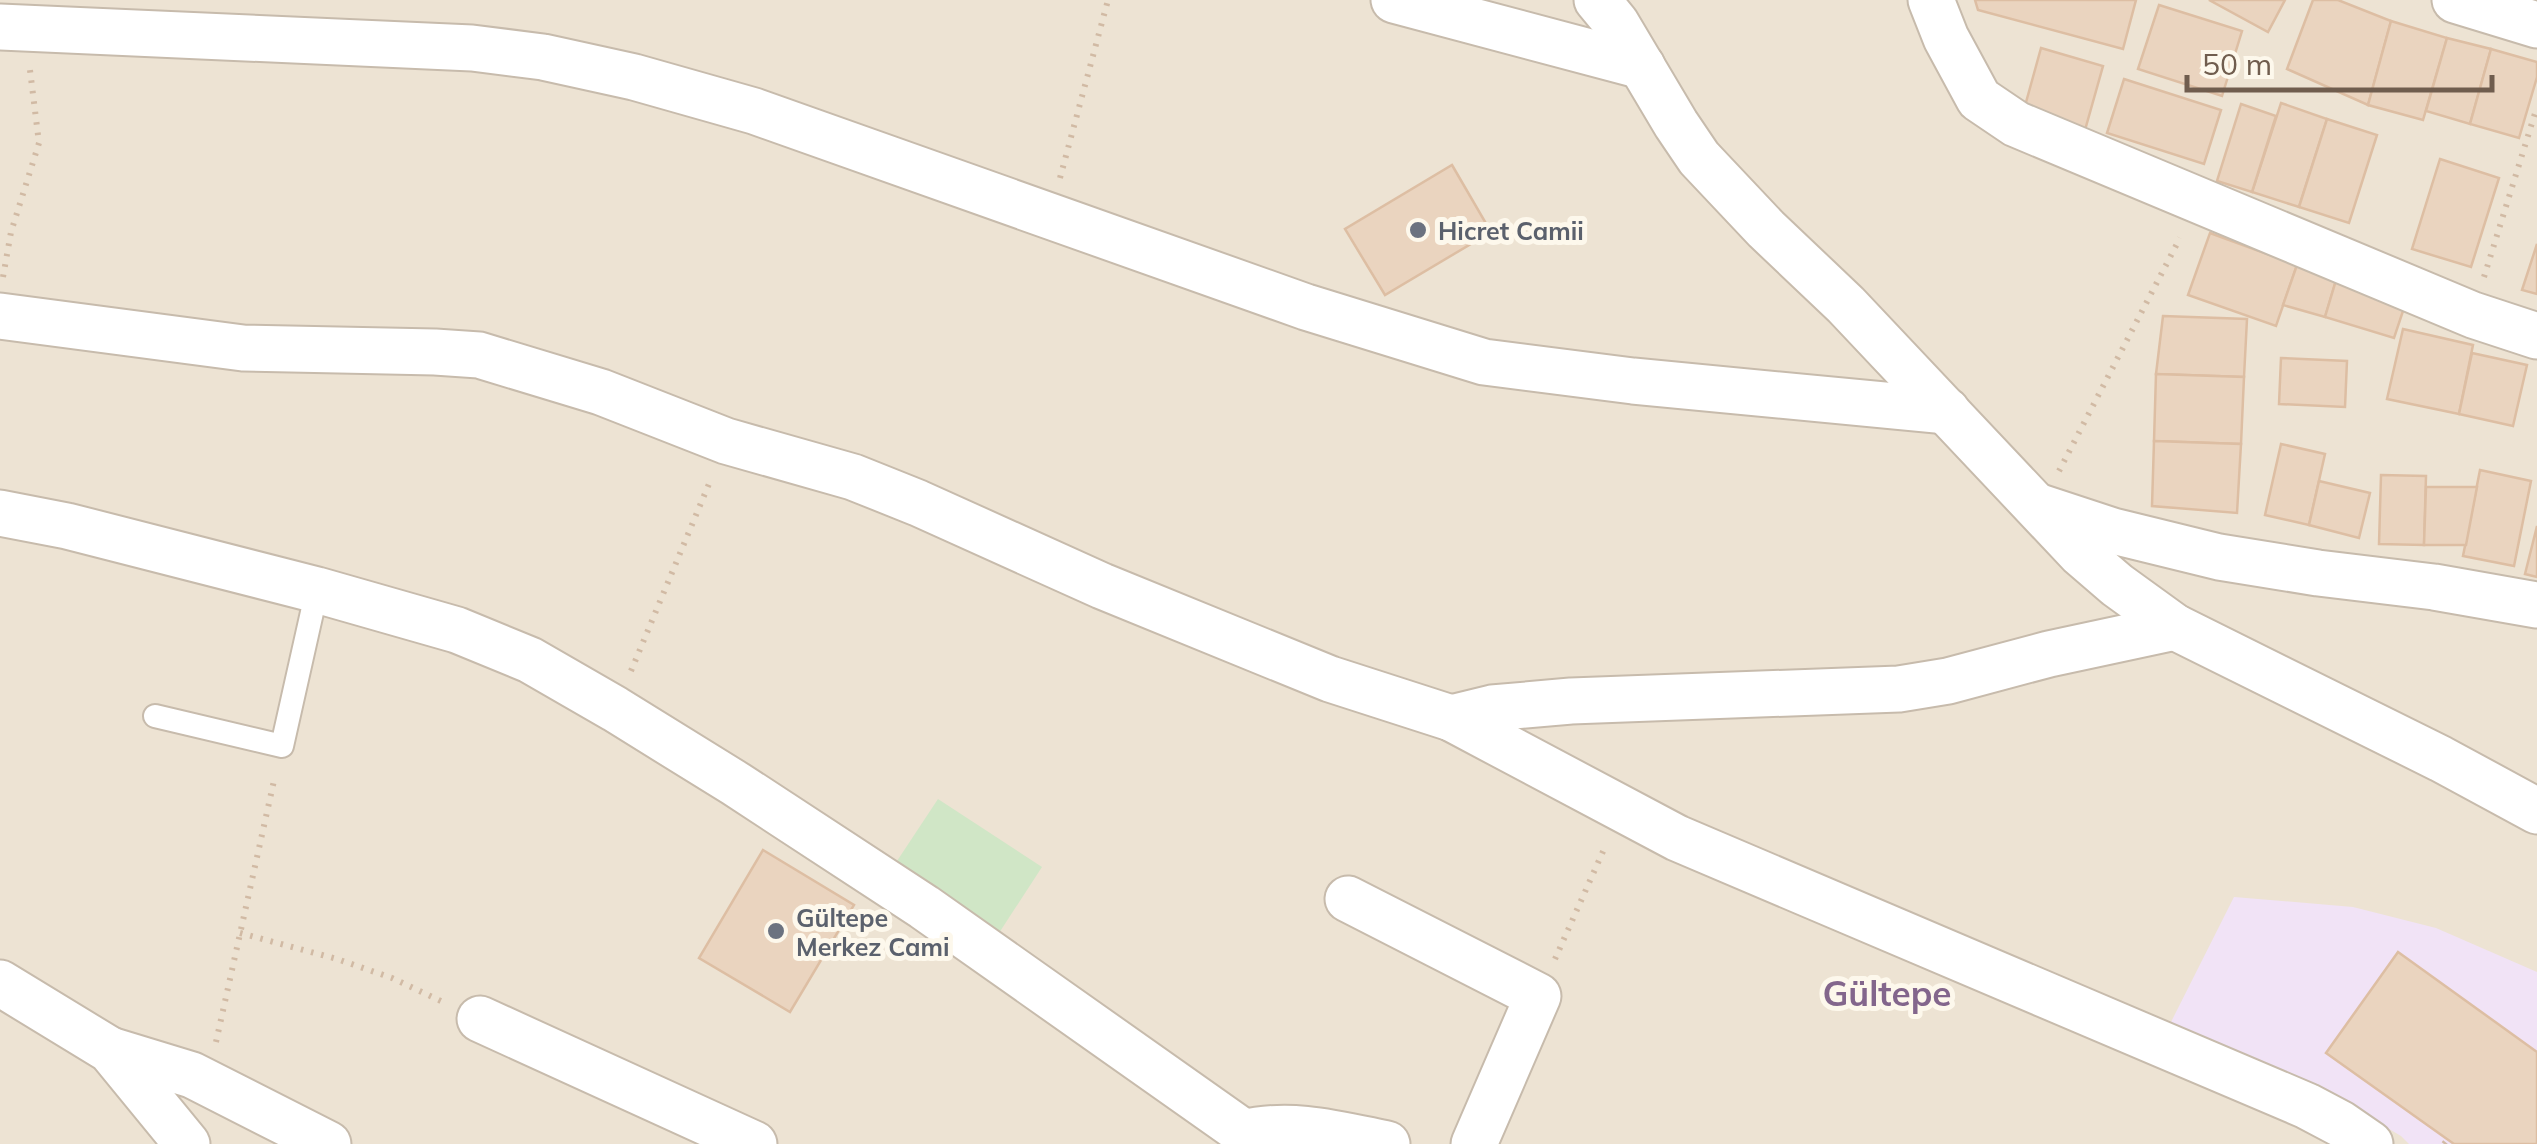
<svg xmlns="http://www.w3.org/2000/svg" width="2537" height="1144" font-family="Mulish,sans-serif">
<rect width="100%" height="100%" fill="#faf4e6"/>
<rect fill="#ede3d3" x="0" y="0" width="2537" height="1144"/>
<path fill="#f1e3f6" d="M2234 897 2353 907 2436 928 2537 972V1144H2409L2401 1136 2330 1094 2168 1028Z"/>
<path fill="#d0e6c6" d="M938 799 1042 867 999 933 895 864Z"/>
<g fill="#ead4bf" stroke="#ddbea3" stroke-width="2.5">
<path d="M1975 0H2136L2123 49 1978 10Z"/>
<path d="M2209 0H2285L2268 32Z"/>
<path d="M2313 0H2338L2391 21 2368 105 2287 69Z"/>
<path d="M2159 5 2242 31 2222 96 2138 69Z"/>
<path d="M2391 21 2447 38 2423 120 2368 105Z"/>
<path d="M2447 38 2491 49 2470 124 2426 111Z"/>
<path d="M2041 48 2103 66 2085 130 2025 106Z"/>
<path d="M2491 49 2537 62V77L2519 138 2470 124Z"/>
<path d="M2124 79 2221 110 2204 164 2107 133Z"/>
<path d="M2281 103 2327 119 2299 207 2252 192Z"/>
<path d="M2241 104 2276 116 2252 192 2217 181Z"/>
<path d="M2327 119 2377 135 2349 223 2299 207Z"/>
<path d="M2440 159 2499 178 2471 267 2412 249Z"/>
<path d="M1452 165 1491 232 1385 295 1345 229Z"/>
<path d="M2210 233 2297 265 2276 326 2188 295Z"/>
<path d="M2537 244V294L2522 290Z"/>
<path d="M2297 265 2337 277 2325 317 2283 305Z"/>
<path d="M2337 277 2407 299 2394 338 2325 317Z"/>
<path d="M2163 316 2247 319 2244 377 2156 374Z"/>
<path d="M2403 329 2473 345 2459 414 2387 399Z"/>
<path d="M2472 353 2527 365 2513 426 2459 414Z"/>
<path d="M2281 358 2347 361 2345 407 2279 404Z"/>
<path d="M2156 374 2244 377 2241 444 2154 441Z"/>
<path d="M2154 441 2241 444 2237 513 2152 506Z"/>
<path d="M2281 444 2325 454 2309 525 2265 515Z"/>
<path d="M2480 470 2531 481 2514 566 2463 556Z"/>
<path d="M2381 475 2426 476 2424 545 2379 544Z"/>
<path d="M2319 481 2370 493 2359 538 2309 525Z"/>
<path d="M2426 487H2477L2466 545H2424Z"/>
<path d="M2537 526V577L2525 574Z"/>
<path d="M763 850 854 905 790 1012 699 958Z"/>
<path d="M2398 952 2537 1052V1144H2454L2326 1053Z"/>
</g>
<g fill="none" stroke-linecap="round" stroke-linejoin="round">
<g stroke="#c7bbac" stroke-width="26">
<path id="lane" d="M155 716 282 746 317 590"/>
</g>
<g stroke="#c7bbac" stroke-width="49">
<g id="street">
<path d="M1394 0 1642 66"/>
<path d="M1597 0 1616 23 1676 124 1699 158 1766 229 1846 305 2081 554 2117 585 2175 627 2441 759 2537 811"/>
<path d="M1931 0 1946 38 1979 99 2016 124 2473 315 2537 336"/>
<path d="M2455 0 2537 25"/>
<path d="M0 27 472 48 543 57 634 77 754 111 1306 307 1484 362 1633 381 1947 411"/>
<path d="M0 316 243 348 435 352 479 355 601 392 726 441 853 477 918 503 1102 586 1330 679 1451 718 1677 838 2307 1106 2341 1124 2370 1144"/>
<path d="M2040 507 2113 531 2219 557 2318 573 2434 587 2537 605"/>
<path d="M0 513 67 526 317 590 457 630 530 660 615 709 736 784 924 907 1260 1144"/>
<path d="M1451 718 1492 708 1571 701 1899 689 1948 681 2049 654 2175 627"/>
<path d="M1348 899 1538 996 1474 1144"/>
<path d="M0 983 110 1050 187 1144"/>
<path d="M480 1019 754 1144"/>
<path d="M110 1050 192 1075 328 1144"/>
<path d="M1243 1133C1291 1121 1338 1134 1387 1144"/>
</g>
</g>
<g stroke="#d1baa4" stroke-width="6" stroke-dasharray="2.5 8" stroke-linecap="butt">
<path d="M1060 178 1108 0"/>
<path d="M3 277 11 232 39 143 30 70"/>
<path d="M2484 277 2537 107"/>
<path d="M2059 471 2180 238"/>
<path d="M631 671 711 479"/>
<path d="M240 933 337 959 392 978 443 1002"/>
<path d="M1555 959 1605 847"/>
<path d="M216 1042 275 776"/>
<path d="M2444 1144 2448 1139"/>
</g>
<use href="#lane" stroke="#fff" stroke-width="22"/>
<use href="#street" stroke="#fff" stroke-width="45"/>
</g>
<g fill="#6b7280" stroke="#fdf8ec" stroke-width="4">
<circle cx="1418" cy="230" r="10"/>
<circle cx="776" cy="931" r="10"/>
</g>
<g text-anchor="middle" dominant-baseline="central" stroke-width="10" stroke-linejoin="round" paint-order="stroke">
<g font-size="25" font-weight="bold" fill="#5b616d" stroke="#fdf8ec" text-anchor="start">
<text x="1438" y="230">Hicret Camii</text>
<text x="796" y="917">Gültepe<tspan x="796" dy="29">Merkez Cami</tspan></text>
</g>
<g font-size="35" font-weight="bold" fill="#83668c" stroke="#fdf8ec">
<text x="1887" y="993">Gültepe</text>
</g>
</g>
<path d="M2187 75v15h305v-15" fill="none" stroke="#705d4e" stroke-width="5"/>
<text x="2202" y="75" font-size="30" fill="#705d4e" stroke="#fdf8ec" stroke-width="8" paint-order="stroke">50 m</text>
</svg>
